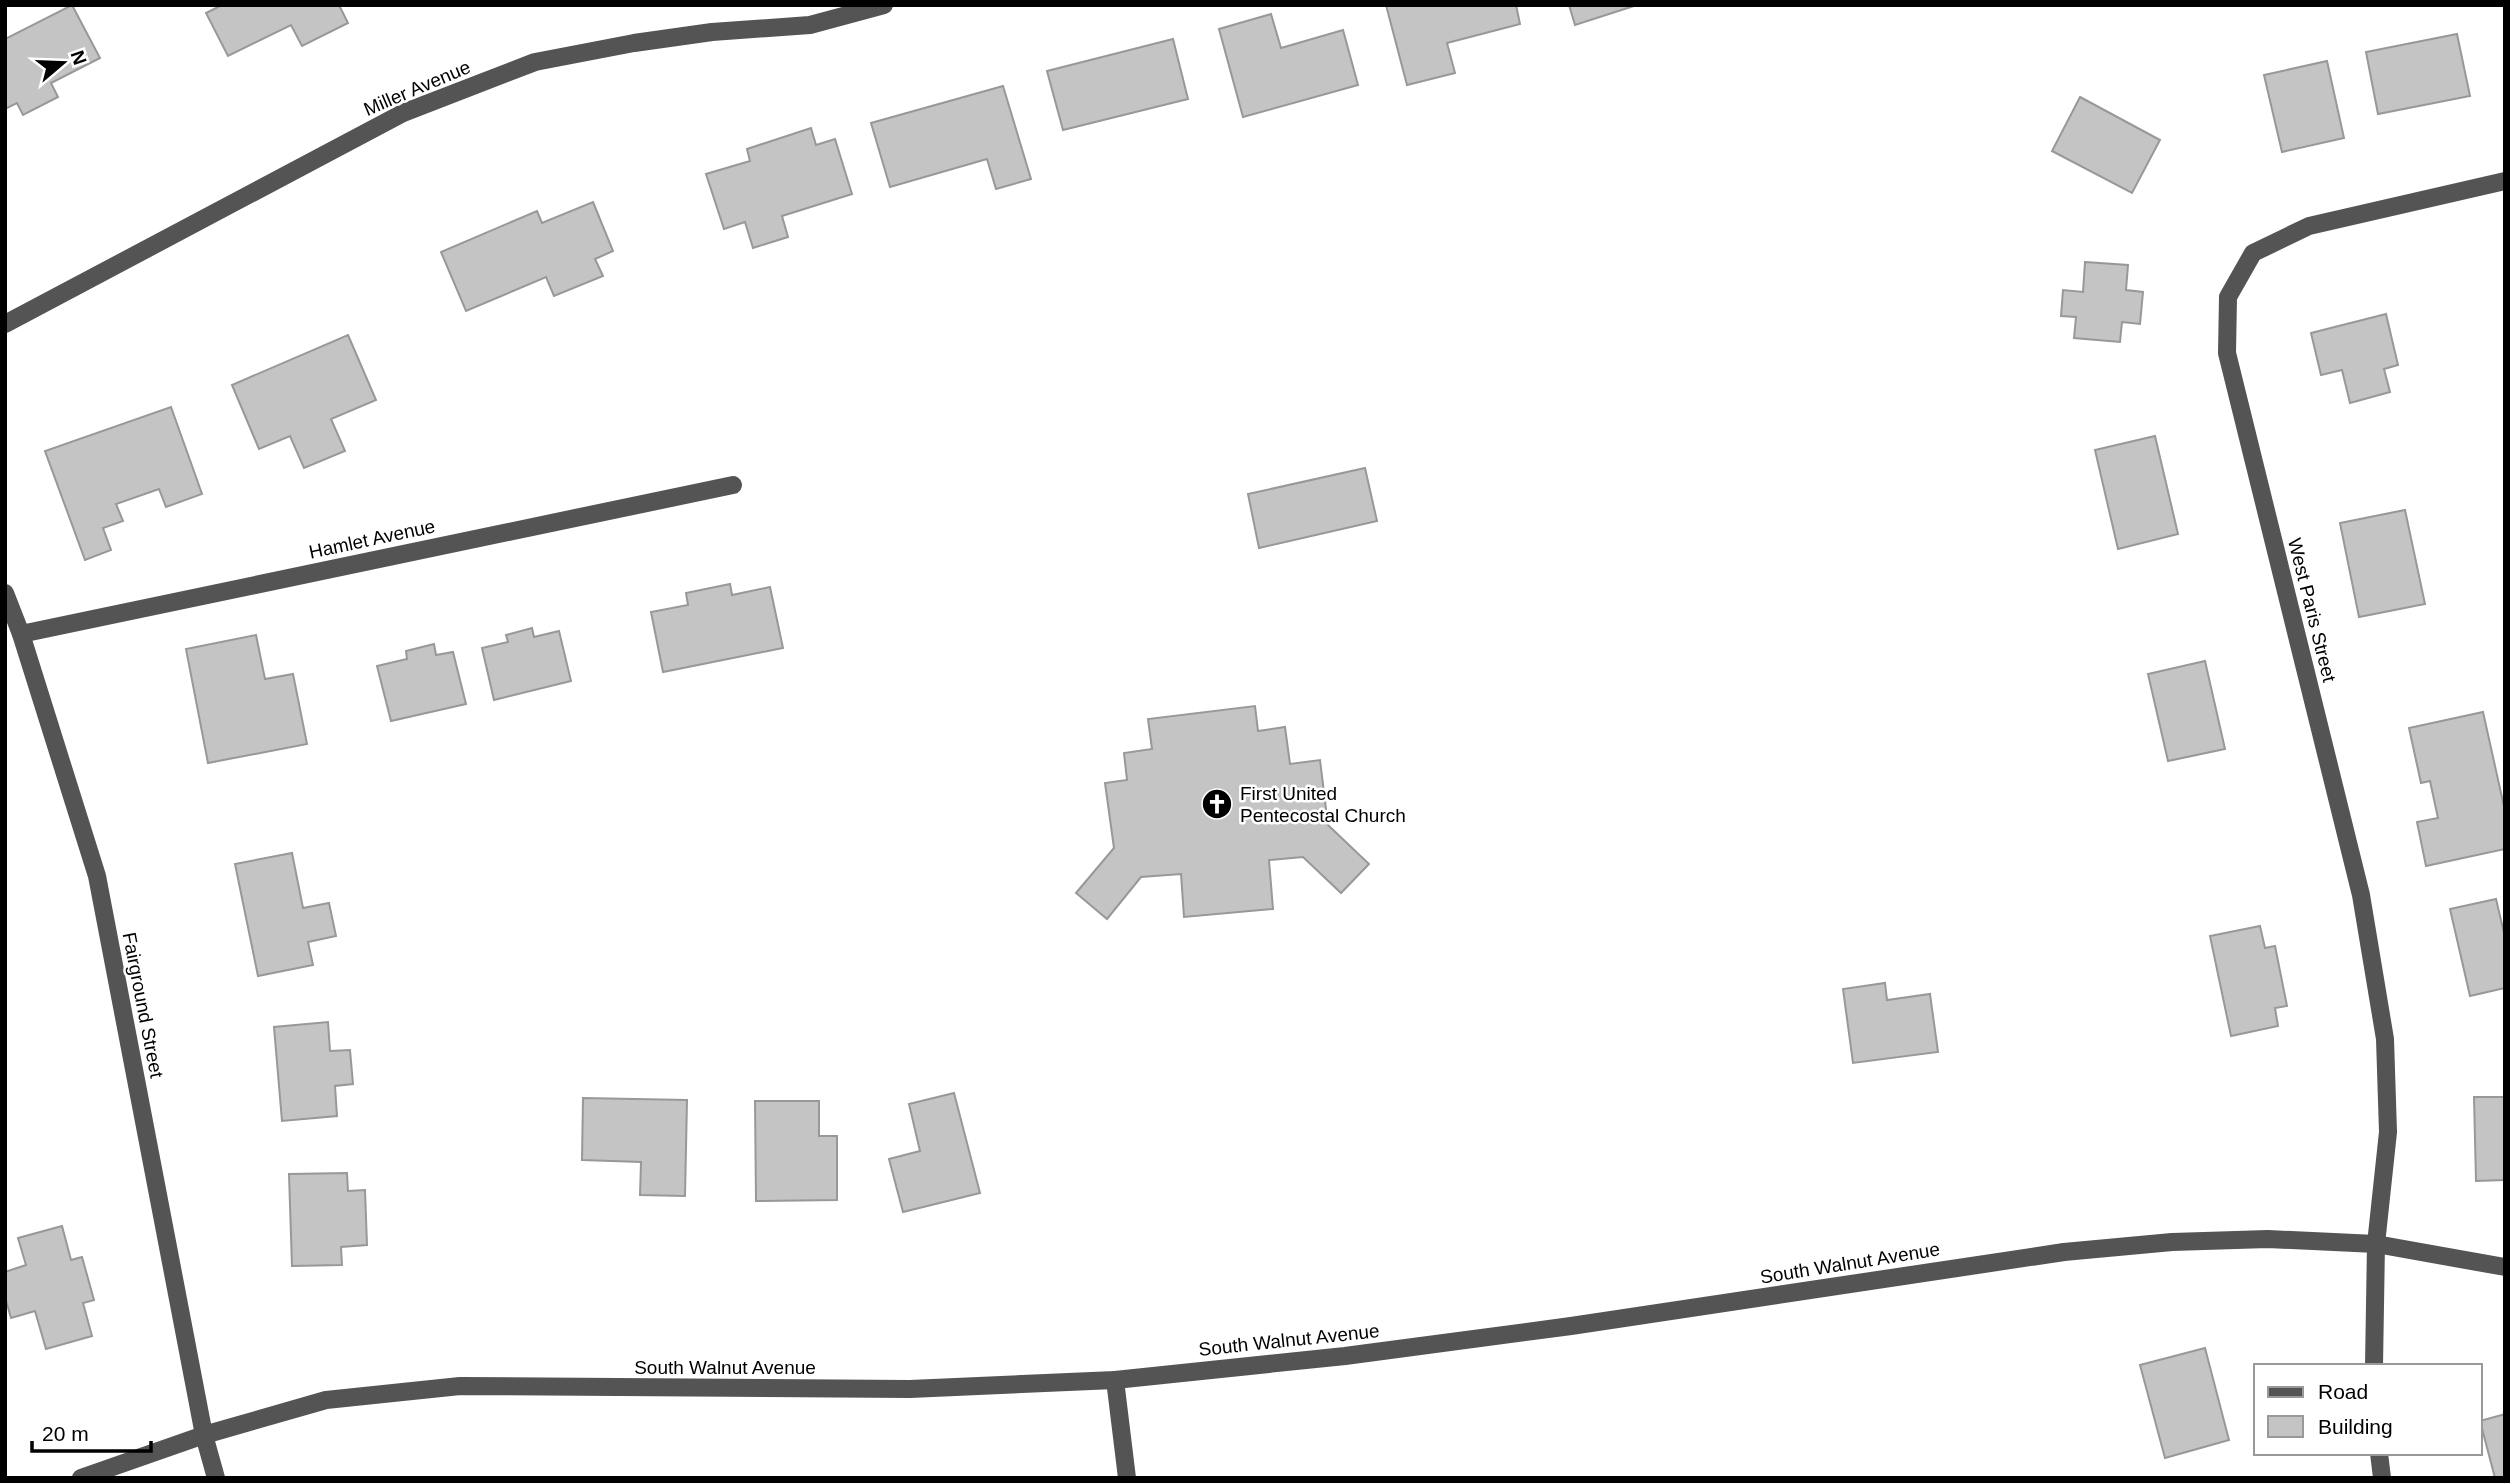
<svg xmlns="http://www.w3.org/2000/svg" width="2510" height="1483" font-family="Helvetica,sans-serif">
<rect width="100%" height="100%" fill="#fff"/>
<g fill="#c4c4c4" stroke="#989898" stroke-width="2">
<path d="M72 5 100 58 51 83 58 97 23 115 17 103 5 109V39Z"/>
<path d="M222 5H339L348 23 302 46 291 25 228 56 206 13Z"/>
<path d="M1386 5H1516L1520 24 1447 43 1455 73 1407 85Z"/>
<path d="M1569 5H1637L1575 25Z"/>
<path d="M1271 14 1281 48 1343 30 1358 85 1243 117 1219 29Z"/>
<path d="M2457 34 2470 96 2378 114 2366 52Z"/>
<path d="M1173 39 1188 99 1063 130 1047 71Z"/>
<path d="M2327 61 2344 138 2282 152 2264 75Z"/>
<path d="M1003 86 1031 179 996 189 987 159 890 187 871 123Z"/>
<path d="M2080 97 2160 140 2132 193 2052 151Z"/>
<path d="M811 128 816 145 835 139 852 194 782 216 788 237 753 248 745 222 724 229 706 174 750 161 747 149Z"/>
<path d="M593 202 613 251 595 259 603 276 554 296 546 277 466 311 441 252 537 211 542 223Z"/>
<path d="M2085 262 2128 265 2126 290 2143 292 2140 324 2122 322 2120 342 2074 338 2076 317 2061 316 2063 290 2083 292Z"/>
<path d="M2386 314 2398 365 2384 369 2390 392 2350 403 2342 370 2321 375 2311 333Z"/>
<path d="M348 335 376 400 331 419 345 451 304 468 290 436 259 449 232 385Z"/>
<path d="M171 407 202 494 166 507 159 489 116 504 123 521 103 528 111 550 85 560 45 451Z"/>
<path d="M2155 436 2178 534 2118 549 2095 450Z"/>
<path d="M1365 468 1377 521 1259 548 1248 494Z"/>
<path d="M2405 510 2425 604 2359 617 2340 523Z"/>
<path d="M730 584 732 595 770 587 783 648 663 672 651 612 688 605 686 593Z"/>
<path d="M532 628 534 637 559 631 571 681 494 700 482 648 508 642 506 635Z"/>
<path d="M256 635 265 679 293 674 307 744 208 763 186 649Z"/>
<path d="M434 644 436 655 453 652 466 704 391 721 377 666 407 659 406 651Z"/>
<path d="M2205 661 2225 749 2168 761 2148 674Z"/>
<path d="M1255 706 1258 731 1285 727 1290 764 1320 760 1328 825 1369 864 1341 893 1303 857 1269 860 1273 909 1184 917 1181 874 1141 877 1107 919 1076 893 1114 848 1105 783 1127 780 1124 753 1152 749 1148 719Z"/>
<path d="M2483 712 2505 811V849L2426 866 2417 822 2438 818 2430 781 2421 783 2409 728Z"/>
<path d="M292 853 303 908 329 903 336 936 308 942 313 965 258 976 235 864Z"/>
<path d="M2496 899 2505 937V988L2470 996 2450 909Z"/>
<path d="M2260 926 2265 948 2275 946 2287 1006 2275 1008 2278 1026 2231 1036 2210 936Z"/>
<path d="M1885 983 1887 1000 1930 994 1938 1052 1853 1063 1843 989Z"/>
<path d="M328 1022 330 1051 350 1050 353 1084 335 1086 337 1116 282 1121 274 1027Z"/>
<path d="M954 1093 980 1193 903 1212 889 1159 920 1151 909 1104Z"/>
<path d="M2474 1097H2505V1180L2476 1181Z"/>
<path d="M583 1098 687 1100 685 1196 640 1195 641 1162 582 1160Z"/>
<path d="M755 1101H819V1136H837V1200L756 1201Z"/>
<path d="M347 1173 348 1191 365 1190 367 1245 341 1247 342 1265 292 1266 289 1174Z"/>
<path d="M62 1226 71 1260 82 1257 94 1300 83 1303 92 1336 46 1349 35 1311 11 1318 5 1297V1272L26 1265 18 1238Z"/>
<path d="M2205 1348 2229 1440 2165 1458 2140 1365Z"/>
<path d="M2505 1414V1478H2495L2480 1421Z"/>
</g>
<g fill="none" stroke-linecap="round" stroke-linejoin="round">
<g stroke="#545454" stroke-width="18">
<path d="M5 324 403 113 535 62 634 43 712 32 810 25 884 5"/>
<path d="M5 593 21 634 97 876 204 1435 216 1478"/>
<path d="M21 634 733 485"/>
<path d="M2374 1366 2376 1244 2388 1132 2385 1039 2361 895 2227 353 2228 297 2253 253 2309 226 2505 181"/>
<path d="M1115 1380 1127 1478"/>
<path d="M2379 1453 2382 1478"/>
<path d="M81 1478 204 1435 326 1400 460 1386 910 1389 1115 1380 1345 1356 1571 1326 2064 1252 2172 1242 2268 1239 2376 1244 2505 1267"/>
</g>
</g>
<defs>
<g id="church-disc" transform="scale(1.575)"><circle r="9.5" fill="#000" stroke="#fff"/><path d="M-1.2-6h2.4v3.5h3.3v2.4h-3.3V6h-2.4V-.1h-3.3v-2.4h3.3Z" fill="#fff"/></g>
</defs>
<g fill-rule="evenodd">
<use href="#church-disc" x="1217" y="804"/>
</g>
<g text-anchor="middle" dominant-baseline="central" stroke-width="5" stroke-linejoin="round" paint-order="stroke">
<g font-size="19" fill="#000" stroke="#fff">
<text transform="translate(417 88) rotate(-23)">Miller Avenue</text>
<text transform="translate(372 539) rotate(-12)">Hamlet Avenue</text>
<text transform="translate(2312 610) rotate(76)">West Paris Street</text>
<text transform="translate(143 1005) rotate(79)">Fairground Street</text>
<text transform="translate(1850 1263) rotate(-9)">South Walnut Avenue</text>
<text transform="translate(1289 1340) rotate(-6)">South Walnut Avenue</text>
<text x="725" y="1367">South Walnut Avenue</text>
</g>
<g font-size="19" fill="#000" stroke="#fff" text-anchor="start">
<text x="1240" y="793">First United<tspan x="1240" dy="22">Pentecostal Church</tspan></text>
</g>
</g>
<rect width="2510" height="1483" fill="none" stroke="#000000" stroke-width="14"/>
<rect x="2254" y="1364" width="228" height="91" fill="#ffffff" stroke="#999999" stroke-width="2"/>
<rect x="2268" y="1387" width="35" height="10" fill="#545454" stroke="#999999" stroke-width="2"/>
<text x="2318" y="1399" font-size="21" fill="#000000">Road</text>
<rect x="2268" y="1416" width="35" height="21" fill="#c4c4c4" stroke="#999999" stroke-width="2"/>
<text x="2318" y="1434" font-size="21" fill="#000000">Building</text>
<g transform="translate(63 63) rotate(71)" stroke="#ffffff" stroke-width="5" paint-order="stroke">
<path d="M0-5L12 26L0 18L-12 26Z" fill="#000000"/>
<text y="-10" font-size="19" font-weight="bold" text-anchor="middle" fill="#000000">N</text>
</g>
<path d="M32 1441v10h119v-10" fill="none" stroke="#000000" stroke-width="3.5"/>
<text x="42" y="1441" font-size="21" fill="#000000" stroke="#ffffff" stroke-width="5" paint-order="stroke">20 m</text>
</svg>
